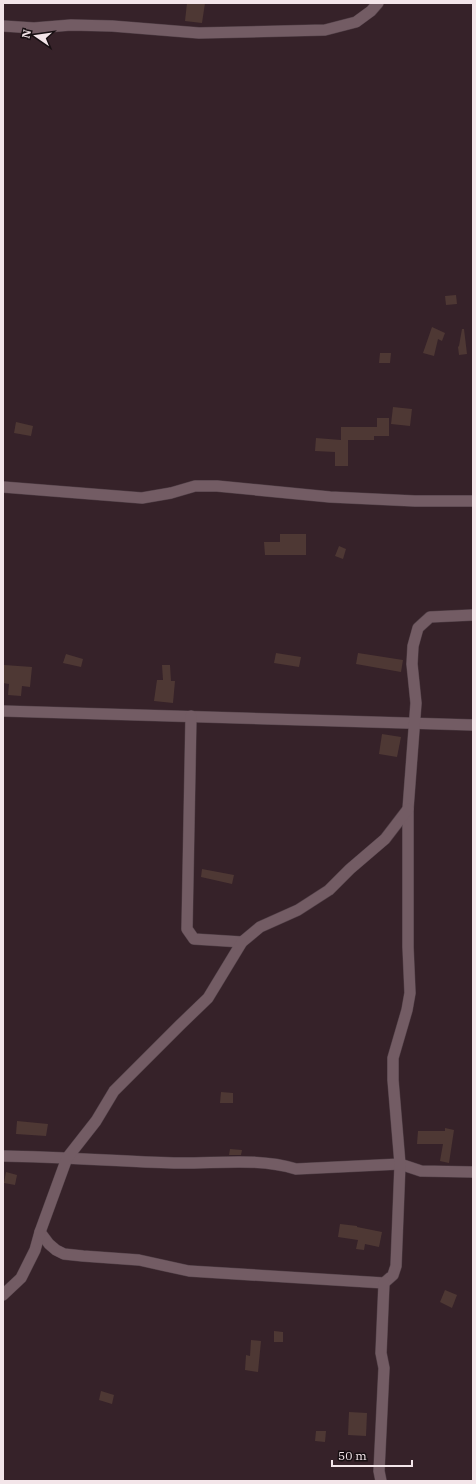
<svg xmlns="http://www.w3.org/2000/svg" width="476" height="1484" font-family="'IBM Plex Serif',serif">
<rect width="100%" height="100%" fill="#362229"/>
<g fill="#4e3834">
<path d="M187 3H205L202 23 185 21Z"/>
<path d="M456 295 457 304 446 305 445 296Z"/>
<path d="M432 327 445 333 442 341 438 339 434 356 423 353Z"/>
<path d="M462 329H464L467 354 459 355 458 347 459 346Z"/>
<path d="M380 353H391L390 363H379Z"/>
<path d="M393 407 412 409 410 426 391 424Z"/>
<path d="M377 418H389V436H374V440H346H348V466H335V452L315 451 316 438 341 440V427H377Z"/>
<path d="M16 422 33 426 31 436 14 433Z"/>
<path d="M280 534H306V555H265L264 542H280Z"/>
<path d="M339 546 346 549 343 559 335 556Z"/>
<path d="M276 653 301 657 299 667 274 663Z"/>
<path d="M358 653 403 660 401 672 356 664Z"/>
<path d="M66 654 83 659 81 667 63 663Z"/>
<path d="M4 665 32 667 30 687 22 686 21 696 8 695 9 684 3 683Z"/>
<path d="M162 665H170L171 681H175L173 703 154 701 157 680H163Z"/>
<path d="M382 734 401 737 397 757 379 754Z"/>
<path d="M202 869 234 875 232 884 201 877Z"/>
<path d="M221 1092 233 1093V1103H220Z"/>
<path d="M17 1121 48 1124 46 1136 16 1134Z"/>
<path d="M445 1128 454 1130 449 1163 440 1161 443 1144H417L418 1131H445Z"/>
<path d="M230 1149 242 1150 241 1155H229Z"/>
<path d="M6 1172 17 1175 15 1185 4 1183Z"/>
<path d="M340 1224 357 1226V1227L382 1232 379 1247 365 1244 364 1250 356 1249 358 1240 338 1237Z"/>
<path d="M445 1290 457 1295 452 1308 440 1302Z"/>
<path d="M274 1331 283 1332V1342H274Z"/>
<path d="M251 1340 261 1341 258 1372 245 1370 246 1355 250 1356Z"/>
<path d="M101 1391 114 1395 112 1404 99 1400Z"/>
<path d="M349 1412 367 1413 366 1436 348 1435Z"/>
<path d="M316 1431H326L325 1442 315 1441Z"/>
</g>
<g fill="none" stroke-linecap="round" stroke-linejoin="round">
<g stroke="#503f46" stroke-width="12">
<g id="street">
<path d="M3 26 34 28 71 25 112 26 199 33 325 30 356 22 371 11 378 3"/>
<path d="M3 487 142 498 171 493 195 486H217L330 497 415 501H473"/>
<path d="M3 711 473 725"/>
<path d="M191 716 187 929 194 939 242 942"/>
<path d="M3 1156C60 1157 117 1161 174 1163 214 1164 257 1157 296 1169L400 1164 421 1171 473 1172"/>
<path d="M40 1232 49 1244 56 1250 64 1254 83 1256 139 1260 189 1271 384 1283 393 1275 396 1266 400 1164 393 1080V1058L407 1010 410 993 408 947V809L416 703 412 664 413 646 418 628 430 617 473 615"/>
<path d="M3 1295 21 1278 35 1250 40 1232 67 1158 96 1121 114 1091 180 1025 208 998 242 942 260 927 298 910 329 890 350 869 385 839 408 809"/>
<path d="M381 1481 379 1471 384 1368 381 1353 384 1283"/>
</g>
</g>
<use href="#street" stroke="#735c64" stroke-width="11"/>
</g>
<rect width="476" height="1484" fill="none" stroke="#f3e5e9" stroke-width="8"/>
<g transform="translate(36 36) rotate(283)" stroke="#170f12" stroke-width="3" paint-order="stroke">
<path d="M0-3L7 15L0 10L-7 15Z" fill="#f3e5e9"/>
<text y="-6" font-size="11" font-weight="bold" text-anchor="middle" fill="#f3e5e9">N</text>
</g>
<path d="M332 1460v6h80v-6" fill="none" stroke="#f3e5e9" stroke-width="2"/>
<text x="338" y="1460" font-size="12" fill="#f3e5e9" stroke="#170f12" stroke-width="3" paint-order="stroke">50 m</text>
</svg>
